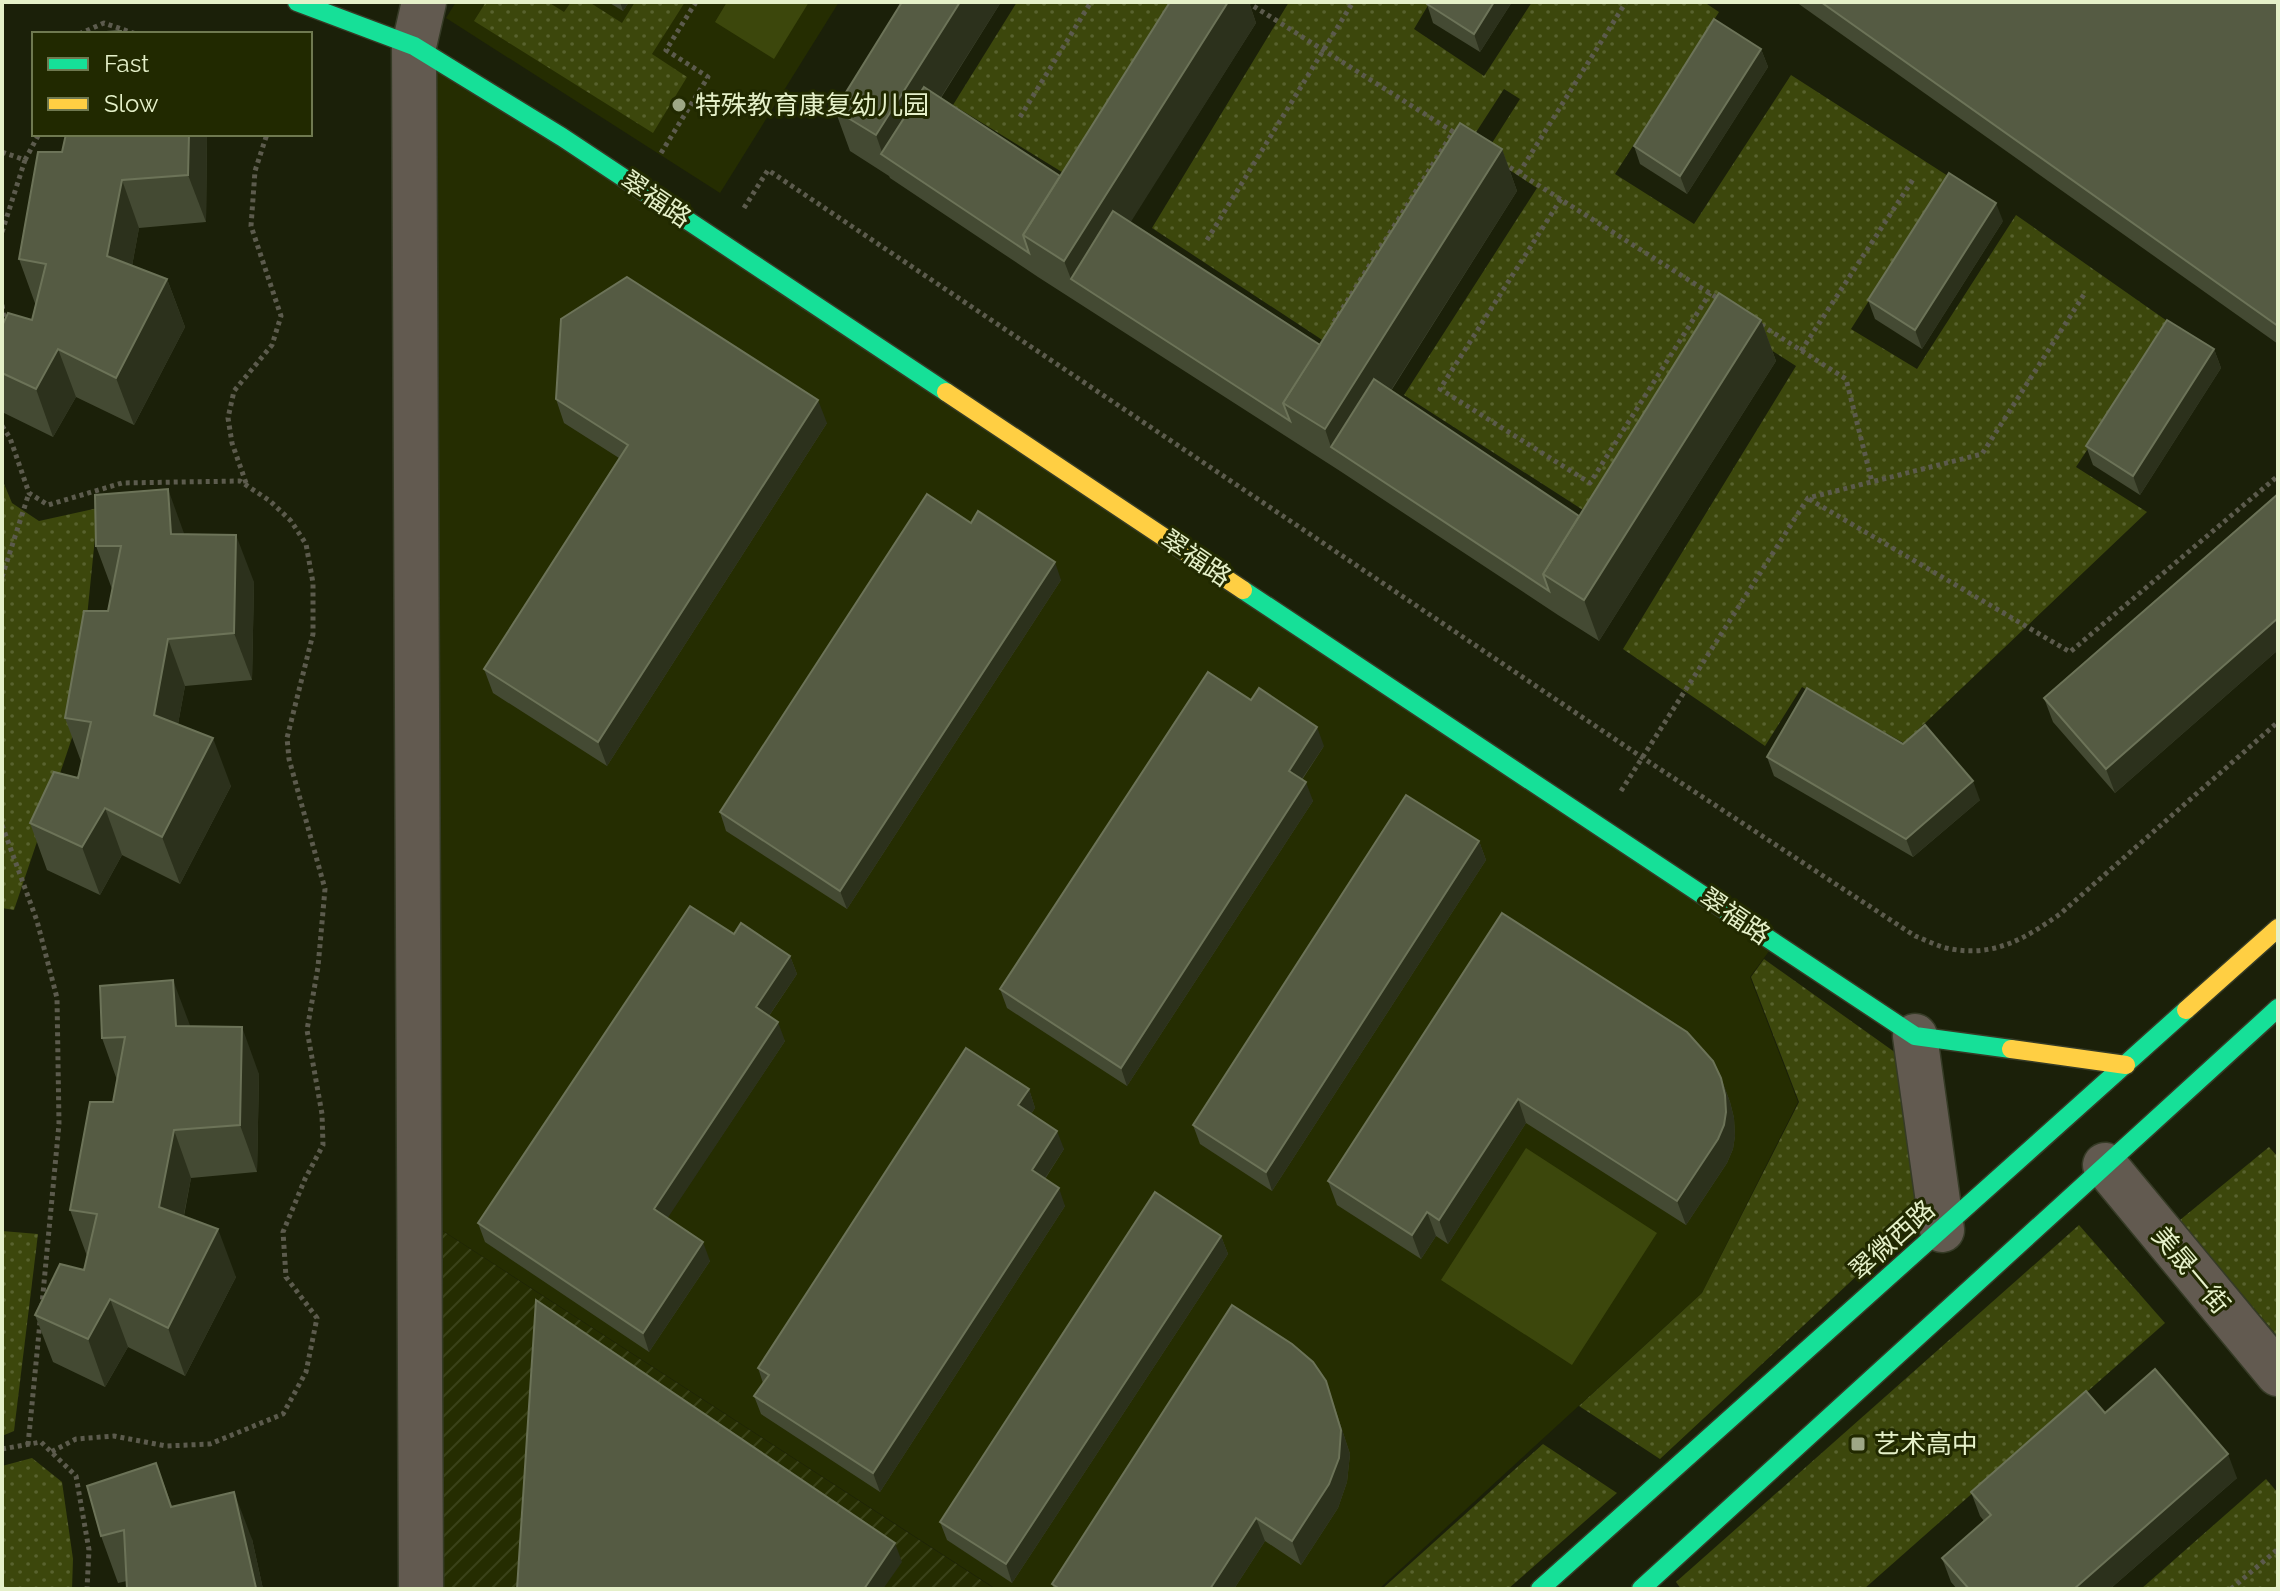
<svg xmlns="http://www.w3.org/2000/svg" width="2280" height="1591" font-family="Raleway,'Noto Sans SC',sans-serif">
<defs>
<pattern id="industrial-furrows" width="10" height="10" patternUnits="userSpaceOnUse" patternTransform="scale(2)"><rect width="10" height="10" fill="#252d01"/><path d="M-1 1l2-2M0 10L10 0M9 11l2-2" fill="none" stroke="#3a4219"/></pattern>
<pattern id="grass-dots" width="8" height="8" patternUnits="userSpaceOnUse" patternTransform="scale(2)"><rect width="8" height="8" fill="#3c470c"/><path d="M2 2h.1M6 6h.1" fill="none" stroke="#58622e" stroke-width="1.8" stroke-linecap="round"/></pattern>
</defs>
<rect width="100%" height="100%" fill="#1b2009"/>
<g fill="#252d01">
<path d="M456 2H839L720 193 446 18Z"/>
<path d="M414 47 1775 943 1750 977 1798 1102 1702 1293 1379 1589H996L420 1216Z"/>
</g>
<path fill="url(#industrial-furrows)" d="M421 1217 995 1589H423Z"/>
<g fill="url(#grass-dots)">
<path d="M486 2H548L564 12 571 2H589L622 23 635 2H685L652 54 687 77 653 133 474 21Z"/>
<path d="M1017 2H1178L1070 177 953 105Z"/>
<path d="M1289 2H1430L1414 29 1484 76 1532 2H1704L1719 12 1615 174 1694 224 1791 75 1948 176 1851 329 1917 369 2016 215 2170 323 2076 467 2147 512 1904 743 1802 687 1765 746 1623 649 1796 366 1726 321 1597 519 1404 395 1537 188 1485 154 1520 99 1504 89 1336 349 1152 228Z"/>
<path d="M2 479 12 503 39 521 98 508 76 726 14 910 2 908Z"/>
<path d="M1764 959 1896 1053 1920 1217 1660 1459 1579 1406 1702 1293 1799 1102 1751 977Z"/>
<path d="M2269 1147 2278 1157V1337L2180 1220Z"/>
<path d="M2079 1225 2165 1323 1864 1589H1681L1676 1582Z"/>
<path d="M2 1231 38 1234 14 1431 2 1436Z"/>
<path d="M1543 1444 1617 1493 1508 1589H1382Z"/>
<path d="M32 1458 62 1482 73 1559 72 1589H2V1466Z"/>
<path d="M2266 1479 2278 1493V1589H2141Z"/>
</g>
<g fill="#3c470c">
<path d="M727 2H809L774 59 715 22Z"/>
<path d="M1526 1148 1657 1233 1572 1365 1441 1280Z"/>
</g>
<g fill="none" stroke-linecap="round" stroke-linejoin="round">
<g stroke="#363b26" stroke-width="47">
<g id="street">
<path d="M1915 1036 1942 1230"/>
<path d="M2105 1165 2278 1374"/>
<path d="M421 1589 414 46 424 2"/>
</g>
</g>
<g stroke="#363b26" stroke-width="21">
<g id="fast">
<path d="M297 2 414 46 562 137 946 392"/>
<path d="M1243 590 1915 1036 2011 1049"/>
<path d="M1540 1589 2186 1010"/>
<path d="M1641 1589 2278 1008"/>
</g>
</g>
<g stroke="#363b26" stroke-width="21">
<g id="slow">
<path d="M946 392 1243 590"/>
<path d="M2186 1010 2278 928"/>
<path d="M2011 1049 2126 1065"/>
</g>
</g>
<g stroke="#5c5b4d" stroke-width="5" stroke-dasharray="4 4" stroke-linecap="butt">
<path d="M1247 2 1458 135"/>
<path d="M79 34 104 23 136 34"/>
<path d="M1020 117 1091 2"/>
<path d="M2 152 25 160 2 232"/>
<path d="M661 153 708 77 666 50 696 2"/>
<path d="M25 160 39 134"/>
<path d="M1503 163 1722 301"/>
<path d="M1519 173 1626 2"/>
<path d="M1561 199 1440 389 1590 483 1710 293"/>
<path d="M744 208 768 170 1643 758 1915 936C1926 940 1939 947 1951 949 1995 957 2026 938 2060 914L2278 722"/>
<path d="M1207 240 1353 2"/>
<path d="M2 305 4 318 2 324"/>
<path d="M1334 322 1453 132"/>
<path d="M1761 325 1846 379 1872 482"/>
<path d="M1801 351 1914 178"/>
<path d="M2 426 10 438 29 493 48 505 122 483 240 481 270 501 291 521 306 544 313 583V634L287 738 289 759 325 889 318 967 307 1030 322 1114 323 1145 305 1179 283 1232 286 1277 317 1318 306 1372 283 1414 210 1444 166 1446 114 1436 76 1439 51 1452"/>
<path d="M246 483 232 443 228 418 234 391 272 345 281 316 251 226 255 171 267 134"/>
<path d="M1809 499 2070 652 2278 476"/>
<path d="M2 577 29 493"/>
<path d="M1621 791 1808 498 1982 454 2085 293"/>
<path d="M2 825 37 921 57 998 59 1124 42 1304"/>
<path d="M28 1445 40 1322"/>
<path d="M2 1449 41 1442 76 1476 89 1550 87 1589"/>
<path d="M2231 1589 2278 1549"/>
</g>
<use href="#street" stroke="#625a50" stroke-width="44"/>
<use href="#fast" stroke="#16e098" stroke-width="18"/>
<use href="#slow" stroke="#ffcf43" stroke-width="18"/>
</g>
<g fill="#444a33">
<path d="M608 2H629L623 11Z"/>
<path d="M902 2H1001L941 98 1060 176 1170 2H1249L1256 23 1130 222 1320 345 1502 149 1517 191 1391 391 1579 516 1761 320 1776 361 1599 641 1558 615 1340 471 1038 277 890 178 889 176 850 151 835 110Z"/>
<path d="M1428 2H1512L1480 52 1433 23 1427 4Z"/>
<path d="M1796 2H2278V344Z"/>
<path d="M1761 49 1768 67 1687 194 1640 164 1634 146Z"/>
<path d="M66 134H207L206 222 139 228 132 266 167 279 185 327 134 425 76 397 53 437 2 412V326L32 320 36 306 19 259 62 152Z"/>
<path d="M2003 221 1922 349 1875 319 1868 300Z"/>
<path d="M2214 349 2221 368 2140 495 2093 465 2086 446Z"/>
<path d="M556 399 827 423 607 766 493 693 484 669 619 458 564 423Z"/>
<path d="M2278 494V650L2115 793 2053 722 2044 698Z"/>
<path d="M971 523 1061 580 847 909 726 831 720 812Z"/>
<path d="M184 534 254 582 252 680 185 686 178 724 231 786 180 884 122 855 100 895 47 870 30 823 78 778 82 764 65 718 108 611 112 589 96 546Z"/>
<path d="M1324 746 1302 780 1313 801 1127 1086 1007 1008 1000 989Z"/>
<path d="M1767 757 1980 800 1913 857 1774 776Z"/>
<path d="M1479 841 1486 860 1272 1191 1200 1144 1193 1125Z"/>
<path d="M1502 913 1721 1078 1730 1102 1734 1118 1735 1136 1733 1149 1727 1163 1686 1225 1526 1123 1448 1244 1436 1236 1421 1259 1337 1205 1328 1181Z"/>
<path d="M734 934 790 956 797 974 769 1016 785 1041 667 1218 710 1261 649 1352 485 1242 478 1223Z"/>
<path d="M190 1026 259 1074 257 1172 191 1178 184 1216 236 1277 185 1376 128 1347 105 1387 53 1362 35 1315 84 1270 87 1256 70 1210 113 1102 117 1080 102 1038Z"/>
<path d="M1029 1089 1035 1108 1031 1114 1064 1149 1045 1179 1065 1206 880 1492 761 1414 754 1396 763 1383 758 1368Z"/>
<path d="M1221 1236 1228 1254 1012 1583 947 1540 940 1522Z"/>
<path d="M1326 1381 1350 1454 1347 1482 1338 1508 1301 1565 1265 1541 1234 1589H1054L1052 1584Z"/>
<path d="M2105 1413 2237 1478 2110 1589H1957L1951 1582 1942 1558 1984 1521 1980 1516 1971 1492Z"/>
<path d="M156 1463 172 1506 252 1539 263 1589H127V1581L118 1583 101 1536Z"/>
</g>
<g fill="#2c311c">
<path d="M620 2H629L623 11Z"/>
<path d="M960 2H1001L898 165 883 155 876 135Z"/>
<path d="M1228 2H1249L1256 23 1088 290 1071 279 1064 261Z"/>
<path d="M1494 2H1512L1480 52 1474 34Z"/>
<path d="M1761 49 1768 67 1687 194 1680 176Z"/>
<path d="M189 134H207L206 222 188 175Z"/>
<path d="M1502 149 1517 191 1348 458 1331 447 1325 429Z"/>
<path d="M122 180 139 228 125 304 107 256Z"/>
<path d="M1996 203 2003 221 1922 349 1915 330Z"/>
<path d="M167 279 185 327 134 425 116 378Z"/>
<path d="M1761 320 1776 361 1599 641 1584 600Z"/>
<path d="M58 349 76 397 53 437 36 389Z"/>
<path d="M2214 349 2221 368 2140 495 2133 476Z"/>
<path d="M818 400 827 423 607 766 598 742Z"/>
<path d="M168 489 185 536 171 534Z"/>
<path d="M236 535 254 582 252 680 234 633Z"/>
<path d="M1055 562 1061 580 847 909 840 891Z"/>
<path d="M2278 618V650L2115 793 2106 769Z"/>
<path d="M168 639 185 686 171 762 154 715Z"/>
<path d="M1317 727 1324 746 1295 789 1289 771Z"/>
<path d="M213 738 231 786 180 884 162 837Z"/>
<path d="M1973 781 1980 800 1913 857 1906 839Z"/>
<path d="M1306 782 1313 801 1127 1086 1121 1068Z"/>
<path d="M105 808 122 855 100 895 82 847Z"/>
<path d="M1479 841 1486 860 1272 1191 1266 1172Z"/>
<path d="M790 956 797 974 762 1026 756 1007Z"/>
<path d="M173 980 191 1028 176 1026Z"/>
<path d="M778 1022 785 1041 661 1228 654 1209Z"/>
<path d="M242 1027 259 1074 257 1172 240 1125Z"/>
<path d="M1721 1078 1730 1102 1734 1118 1735 1136 1733 1149 1727 1163 1686 1225 1677 1201Z"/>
<path d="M1029 1089 1035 1108 1024 1124 1018 1105Z"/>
<path d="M1518 1099 1526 1123 1448 1244 1439 1220Z"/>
<path d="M174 1130 191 1178 176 1254 159 1207Z"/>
<path d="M1057 1131 1064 1149 1038 1189 1032 1170Z"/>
<path d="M1059 1188 1065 1206 880 1492 873 1473Z"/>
<path d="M1427 1212 1436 1236 1421 1259 1412 1235Z"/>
<path d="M218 1229 236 1277 185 1376 168 1328Z"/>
<path d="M1221 1236 1228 1254 1012 1583 1006 1564Z"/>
<path d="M703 1242 710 1261 649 1352 643 1333Z"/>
<path d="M110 1299 128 1347 105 1387 88 1339Z"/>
<path d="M1326 1381 1350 1454 1347 1482 1338 1508 1301 1565 1292 1541Z"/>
<path d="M2228 1454 2237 1478 2110 1589H2074Z"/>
<path d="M234 1492 252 1539 263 1589H257L256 1588Z"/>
<path d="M1256 1518 1265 1541 1234 1589H1210Z"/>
<path d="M895 1543 902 1562 883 1589H864Z"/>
</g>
<g fill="#555b43" stroke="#6c7358" stroke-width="2">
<path d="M902 2H960L876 135 835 110Z"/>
<path d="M1170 2H1228L1064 261 1023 235Z"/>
<path d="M1428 2H1494L1474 34 1427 4Z"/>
<path d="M1821 2H2278V326Z"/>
<path d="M1714 19 1761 49 1680 176 1634 146Z"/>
<path d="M121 31 122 34H75Z"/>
<path d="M924 87 1060 176 1023 235 1029 253 881 154Z"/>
<path d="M1460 123 1502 149 1325 429 1283 403Z"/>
<path d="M66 134H189L188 175 122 180 107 256 167 279 116 378 58 349 36 389 2 373V326L8 313 32 320 46 264 19 259 38 152H62Z"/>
<path d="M1949 173 1996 203 1915 330 1868 300Z"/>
<path d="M1113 211 1320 345 1283 403 1290 421 1071 279Z"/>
<path d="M627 277 818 400 598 742 484 669 628 445 556 399 561 319Z"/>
<path d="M1719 293 1761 320 1584 600 1543 574Z"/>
<path d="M2167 320 2214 349 2133 476 2086 446Z"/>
<path d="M1374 379 1579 516 1543 574 1549 591 1331 447Z"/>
<path d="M168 489 171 534 236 535 234 633 168 639 154 715 213 738 162 837 105 808 82 847 30 823 54 772 78 778 91 722 65 718 84 611H108L121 546H96L95 495Z"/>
<path d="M927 494 971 523 978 511 1055 562 840 891 720 812Z"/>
<path d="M2278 494V618L2106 769 2044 698Z"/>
<path d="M1208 672 1251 700 1259 688 1317 727 1289 771 1306 782 1121 1068 1000 989Z"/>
<path d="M1807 688 1903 744 1925 725 1973 781 1906 839 1767 757Z"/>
<path d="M1406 795 1479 841 1266 1172 1193 1125Z"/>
<path d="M690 906 734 934 741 923 790 956 756 1007 778 1022 654 1209 703 1242 643 1333 478 1223Z"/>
<path d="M1502 913 1687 1032 1713 1061 1721 1078 1725 1095 1726 1112 1724 1125 1718 1139 1677 1201 1518 1099 1439 1220 1427 1212 1412 1235 1328 1181Z"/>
<path d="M173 980 176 1026 242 1027 240 1125 174 1130 159 1207 218 1229 168 1328 110 1299 88 1339 35 1315 60 1264 84 1270 97 1214 70 1210 90 1102H113L125 1037 102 1038 100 986Z"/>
<path d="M966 1048 1029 1089 1018 1105 1057 1131 1032 1170 1059 1188 873 1473 754 1396 769 1375 758 1368Z"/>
<path d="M1155 1192 1221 1236 1006 1564 940 1522Z"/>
<path d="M536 1300 895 1543 864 1589H517Z"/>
<path d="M1232 1305 1292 1344 1313 1362 1326 1381 1341 1430 1339 1458 1329 1484 1292 1541 1256 1518 1210 1589H1060L1052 1584Z"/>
<path d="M2155 1369 2228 1454 2074 1589H1969L1942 1558 1991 1515 1971 1492 2086 1391 2105 1413Z"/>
<path d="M156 1463 171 1507 234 1492 256 1588 252 1589H127L124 1530 101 1536 87 1486Z"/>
</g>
<g fill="#9ea786" stroke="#212900" stroke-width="3">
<circle cx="679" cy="105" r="8"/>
<rect x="1850" y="1436" width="16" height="16" rx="4"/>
</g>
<g text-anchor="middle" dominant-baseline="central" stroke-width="6" stroke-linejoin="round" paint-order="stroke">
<g font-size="26" fill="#e5f0c9" stroke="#212900" text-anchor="start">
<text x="695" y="105">特殊教育康复幼儿园</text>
<text x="1874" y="1444">艺术高中</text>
</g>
<g font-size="26" fill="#e5f0c9" stroke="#212900">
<text transform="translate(656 199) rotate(34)">翠福路</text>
<text transform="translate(1196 558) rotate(34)">翠福路</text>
<text transform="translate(1735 916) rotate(34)">翠福路</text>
<text transform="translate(1892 1240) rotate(-42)">翠微西路</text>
<text transform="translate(2191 1270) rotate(50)">美晟一街</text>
</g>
</g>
<rect width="2280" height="1591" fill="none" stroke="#e5f0c9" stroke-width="8"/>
<rect x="32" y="32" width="280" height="104" fill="#212900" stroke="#6f7950" stroke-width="2"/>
<rect x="48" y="58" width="40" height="12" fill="#16e098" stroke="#6f7950" stroke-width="2"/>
<text x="104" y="72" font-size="24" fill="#e5f0c9">Fast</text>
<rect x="48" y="98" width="40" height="12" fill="#ffcf43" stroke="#6f7950" stroke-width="2"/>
<text x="104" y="112" font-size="24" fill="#e5f0c9">Slow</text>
</svg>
